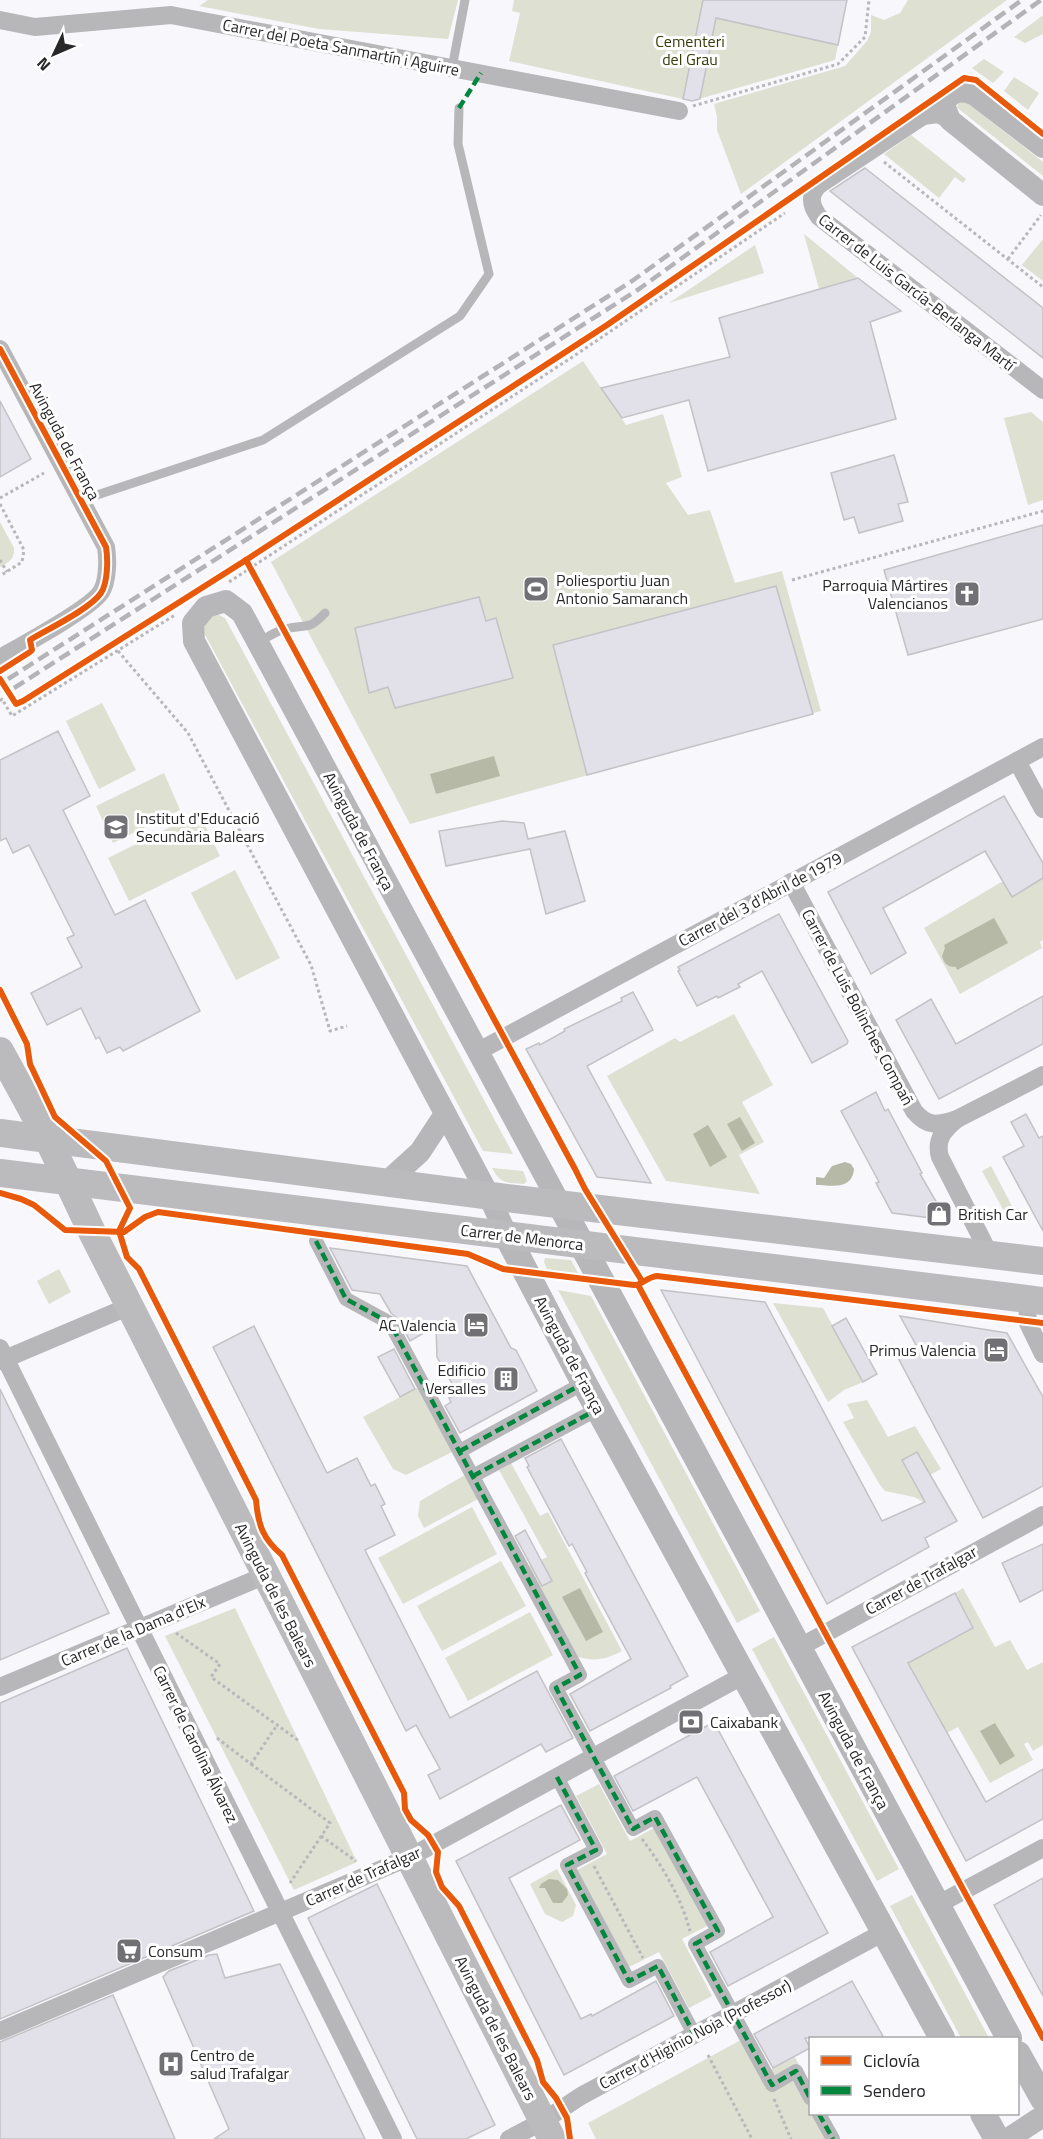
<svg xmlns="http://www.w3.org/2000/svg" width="1043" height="2139" font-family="'Titillium Web',sans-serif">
<rect width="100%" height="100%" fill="#f8f7fc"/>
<g fill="#dee0d2">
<path d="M208 0H458L448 39 319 29 199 6Z"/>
<path d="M514 0H847L835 60 692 101 509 61 520 13 512 11Z"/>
<path d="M908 0H1007L741 194 717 130V117L714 104 845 66 867 41 871 32V15L884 20 900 13Z"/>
<path d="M1043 15V34L1025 43 1014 37Z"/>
<path d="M984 59 1004 72 993 83 972 68Z"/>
<path d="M1014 77 1039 93 1028 110 1004 91Z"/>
<path d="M960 100 969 104 1043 162V176L960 110 957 107Z"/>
<path d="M911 135 966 179 963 183 955 177 939 198 884 154Z"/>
<path d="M804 234 858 278 819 289Z"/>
<path d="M1043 239V281L1022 265Z"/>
<path d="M755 245 764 273 669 303Z"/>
<path d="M583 361 626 425 663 414 682 477 666 483 688 515 710 510 735 583 782 571 821 711 410 824 271 562Z"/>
<path d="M1031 412 1043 422V500L1028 505 1004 418Z"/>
<path d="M0 522 14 548C15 559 9 562 0 567Z"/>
<path d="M217 614 225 618 513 1154 483 1151 203 631V622Z"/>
<path d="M102 703 136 770 99 789 66 721Z"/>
<path d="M164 773 180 810 113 843 96 806Z"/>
<path d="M199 813 220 856 129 901 108 858Z"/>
<path d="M235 870 280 958 236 980 191 893Z"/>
<path d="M1043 878V940L1040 942 1042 948 960 994 924 928 1003 881 1012 897Z"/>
<path d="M734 1014 773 1085 742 1102 764 1142 739 1155 760 1194 666 1181 607 1076 675 1038 680 1042Z"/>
<path d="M991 1166 1013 1208 1005 1213 982 1171Z"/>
<path d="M492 1168 523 1171 527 1181 524 1184C507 1182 501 1185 492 1168Z"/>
<path d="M545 1258 571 1260 579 1275 547 1269 544 1262Z"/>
<path d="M59 1269 71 1292 49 1304 37 1281Z"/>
<path d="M558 1290 591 1296 760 1611 737 1623Z"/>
<path d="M773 1303 823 1308 863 1382 844 1390 828 1402Z"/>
<path d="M417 1388 452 1452 406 1475 393 1469 363 1417Z"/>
<path d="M867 1400 888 1437 915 1426 941 1469 930 1475 917 1452 902 1460 927 1504 914 1497 885 1491 880 1485 843 1422 854 1418 847 1404Z"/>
<path d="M511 1463 540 1516 548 1512 622 1651C606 1659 596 1662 578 1657L529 1566 547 1557 499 1470Z"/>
<path d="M465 1475 478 1499 424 1528 418 1516 420 1501Z"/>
<path d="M472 1507 497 1554 403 1604 378 1558Z"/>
<path d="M501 1561 526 1606 442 1651 417 1606Z"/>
<path d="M963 1588 995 1647 1010 1640 1027 1670 1043 1662V1745L1033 1751 1028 1742 1024 1744 1033 1760 990 1783 958 1727 947 1733 908 1663 973 1628 955 1593Z"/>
<path d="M235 1608 357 1862 294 1890 165 1636Z"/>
<path d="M530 1612 553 1655 468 1701 445 1658Z"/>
<path d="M774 1637 899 1869 877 1881 752 1649Z"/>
<path d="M599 1784 630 1841 656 1827 709 1925 682 1939 712 1996 689 2008 659 1952 629 1967 577 1870 607 1854 576 1796Z"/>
<path d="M557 1869 576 1905 573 1916 562 1922 545 1914 530 1884Z"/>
<path d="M912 1895 989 2038H961L890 1906Z"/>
<path d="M752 2034 771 2069 795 2057 810 2087V2114H824L838 2139H596L588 2123Z"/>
</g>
<g fill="#b7b9a7">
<path d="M494 756 500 776 436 794 430 774Z"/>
<path d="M994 918 1008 943 957 970 956 967C948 967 944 964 942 956L945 948 944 945Z"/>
<path d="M740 1117 755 1143 742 1151 727 1124Z"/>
<path d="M708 1125 727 1157 710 1167 693 1134Z"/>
<path d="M845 1162 851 1164 854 1169C852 1191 830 1185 816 1185V1177L824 1178 832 1166Z"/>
<path d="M580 1588 603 1632 586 1641 562 1597Z"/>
<path d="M995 1723 1015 1756 1000 1765 980 1731Z"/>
<path d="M549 1879 558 1880 567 1889 568 1895 562 1903H553L545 1888H539L541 1884Z"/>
</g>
<g fill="#e2e0e8" stroke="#c3c2c6" stroke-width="1.5">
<path d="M703 0H847L838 45 716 18 700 99 692 101 683 99Z"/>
<path d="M865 168 1043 308V358L830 191Z"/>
<path d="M858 278 901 311 870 322 896 419 708 471 689 400 622 418 601 388 730 357 719 318Z"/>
<path d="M0 401 31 459 0 477Z"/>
<path d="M894 455 908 502 898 504 903 521 859 533 854 517 844 520 831 473Z"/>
<path d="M1043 525V619L908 655 884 570Z"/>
<path d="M776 586 813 714 587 775 553 645Z"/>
<path d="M479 597 486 621 496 618 513 678 395 708 388 687 369 693 355 628Z"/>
<path d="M58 731 90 796 63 810 115 915 145 900 200 1011 123 1051 120 1047 107 1053 99 1037 96 1039 81 1008 47 1025 31 993 82 967 67 938 74 935 29 845 13 853 6 838 0 841V760Z"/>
<path d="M1004 796 1043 863V878L1012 897 985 851 883 908 906 953 871 974 828 892Z"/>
<path d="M502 821 524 823 528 839 565 831 585 901 546 914 530 849 446 866 439 831Z"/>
<path d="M779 914 848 1041 847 1044 812 1063 762 971 738 984 740 987 718 998 717 996 697 1006 678 971 680 970 678 967Z"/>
<path d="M633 992 653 1030 587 1066 651 1183 597 1177 526 1049 539 1043 540 1045 565 1031 564 1029 622 1001 621 998Z"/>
<path d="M1043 996V1044L939 1099 896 1020 931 999 956 1044Z"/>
<path d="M876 1092 885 1111 888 1109 922 1173 920 1174 947 1220 892 1213 876 1183 879 1182 841 1111Z"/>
<path d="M1026 1114 1039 1138 1043 1136V1231L1003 1157 1024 1146 1011 1122Z"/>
<path d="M330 1248 467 1266 511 1348 516 1350 537 1391 460 1433 445 1406 451 1402 449 1398 458 1394 437 1357 436 1326 410 1341 398 1319 391 1313 380 1294 352 1290Z"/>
<path d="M661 1290 765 1302 882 1521 925 1502 902 1460 917 1452 957 1521 925 1538 929 1547 827 1604Z"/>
<path d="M900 1316 1007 1333 1043 1397V1486L983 1518 896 1354 916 1345Z"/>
<path d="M846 1318 877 1374 863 1382 832 1326Z"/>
<path d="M254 1326 327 1473 357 1458 371 1486 375 1484 385 1504 381 1506 395 1535 365 1550 450 1718 537 1671 573 1738 546 1752 541 1744 440 1799 428 1775 440 1769 416 1725 406 1731 213 1347Z"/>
<path d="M394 1349 415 1389 400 1397 378 1357Z"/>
<path d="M0 1389 109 1613 0 1660Z"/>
<path d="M561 1439 688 1676 670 1686 671 1688 590 1731 570 1694 631 1659 585 1573 587 1572 572 1544 569 1546 527 1467 529 1466 525 1458Z"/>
<path d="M525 1530 552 1581 542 1586 515 1536Z"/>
<path d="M1043 1544V1590L1020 1602 1002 1563Z"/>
<path d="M955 1593 973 1628 908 1663 986 1802 1043 1769V1819L966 1861 852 1647Z"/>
<path d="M127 1648 254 1911 0 2019V1703Z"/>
<path d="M714 1722 828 1933 728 1986 710 1952 773 1917 697 1777 633 1811 614 1776Z"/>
<path d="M561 1805 580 1840 509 1878 581 2019 591 2014 592 2016 656 1981 674 2016 564 2075 456 1861Z"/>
<path d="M1043 1878V1996L994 1905Z"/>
<path d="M377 1884 495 2125 466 2139H417L308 1918Z"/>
<path d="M217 1954 225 1978 280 1964 365 2139H214L229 2129 163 1977 169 1971 209 1955Z"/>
<path d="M852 1981 884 2038H805L810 2048 773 2068 754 2034Z"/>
<path d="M113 1995 175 2139H0V2042Z"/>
</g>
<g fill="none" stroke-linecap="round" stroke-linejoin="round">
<g stroke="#b8b7bb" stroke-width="3" stroke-dasharray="3 3" stroke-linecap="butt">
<path d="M693 106 838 64 865 37 869 0"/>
<path d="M884 162 1043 287"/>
<path d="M1008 259 1041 215"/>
<path d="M0 498 44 473"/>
<path d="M0 504 24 550 22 562 0 576"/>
<path d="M0 560 7 572"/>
<path d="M792 580 1043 511"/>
<path d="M229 582 577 354 785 213"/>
<path d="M118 651 188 733 311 965 330 1031 347 1026"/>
<path d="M0 701 2 699 12 716 175 615"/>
<path d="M176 1633 220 1664 211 1677 299 1741"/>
<path d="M217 1738 251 1764 277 1725"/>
<path d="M251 1764 330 1823 290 1883"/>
<path d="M321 1836 356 1861"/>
<path d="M642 1839C663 1867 681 1897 690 1931"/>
<path d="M594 1866 643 1958"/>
<path d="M708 2055 752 2139"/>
<path d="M774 2099 791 2139"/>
</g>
<g stroke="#b7b7b9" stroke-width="9">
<path d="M452 68 465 0"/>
<path d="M97 495 263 440 460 316 489 274 458 144 459 108"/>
<path d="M258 642C267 638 276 631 285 629 307 623 307 632 325 613"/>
</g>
<g stroke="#b7b7b9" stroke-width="14">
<path d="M316 1241 346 1299 390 1323 580 1675 556 1688 633 1829 655 1817 718 1931 695 1944 772 2085 796 2071 810 2098"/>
<path d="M460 1451 584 1383"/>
<path d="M473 1476 598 1409"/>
<path d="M557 1777 596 1850 567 1865 629 1981 658 1966 694 2034"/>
<path d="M819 2114 833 2139"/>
</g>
<g stroke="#b7b7b9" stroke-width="18">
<path d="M0 20 35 27 171 15 679 111"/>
<path d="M950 120 938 114 923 116 819 185C808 196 811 206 819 217L1043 390"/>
<path d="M0 349 106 547C108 559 108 581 101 592 90 609 21 646 0 658"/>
<path d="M1017 761 1043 809"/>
<path d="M791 882 914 1111C928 1128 938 1125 957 1119"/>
<path d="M477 1052 1043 747"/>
<path d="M990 1255 940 1157C935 1140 944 1129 957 1119L1043 1075"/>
<path d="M1029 1299 1027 1321 1043 1354"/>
<path d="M0 1348 393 2139"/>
<path d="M0 1361 130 1306"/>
<path d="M800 1647 1043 1515"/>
<path d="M0 1687 266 1575"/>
<path d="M937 1905 1043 1848"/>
<path d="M0 2031 410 1857 744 1675"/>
<path d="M509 2139 543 2121 581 2096 884 1932"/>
</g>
<g stroke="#b7b7b9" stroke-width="22">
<path d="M1043 147 975 95C962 89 950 90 944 105L950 120 1043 195"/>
<path d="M387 1182 420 1152 445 1114"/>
<path d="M507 1236 489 1196 194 641 193 623 206 607 226 601 242 613 560 1204"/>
<path d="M1008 2139 1043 2116"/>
</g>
<g stroke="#b7b6b9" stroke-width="26">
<path d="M560 1204 1009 2038"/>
<path d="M507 1236 584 1383 942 2038"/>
<path d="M1018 2054 1043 2099"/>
<path d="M983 2114 997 2139"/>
</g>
<g stroke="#bbbabc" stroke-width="28">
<path d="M0 1051 48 1139 91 1230 552 2139"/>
<path d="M0 1133 515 1199 1043 1261"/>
<path d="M0 1173 1043 1301"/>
</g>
<g stroke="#b4b3b6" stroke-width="4.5" stroke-dasharray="12 6" stroke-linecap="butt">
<path d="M8 679 632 281 1022 0"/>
<path d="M14 688 639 289 1041 0"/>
</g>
<g stroke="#00873e" stroke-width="4.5" stroke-dasharray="9 4.5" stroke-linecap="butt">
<path d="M459 108 481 73"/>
<path d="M316 1241 346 1299 390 1323 580 1675 556 1688 633 1829 655 1817 718 1931 695 1944 772 2085 796 2071 810 2098"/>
<path d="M460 1451 584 1383"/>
<path d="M473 1476 598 1409"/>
<path d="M557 1777 596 1850 567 1865 629 1981 658 1966 694 2034"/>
<path d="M819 2114 833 2139"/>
</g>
<g stroke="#fff" stroke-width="10">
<g id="cycleway">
<path d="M0 349 106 547C108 559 108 582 101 593 90 609 48 629 30 640L32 650 30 652 0 671"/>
<path d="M246 560 575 1169 585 1189 642 1281"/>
<path d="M0 679 16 704 23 701 246 560 607 325 964 78 976 80 1043 134"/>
<path d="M0 990 27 1044 30 1064 55 1117 106 1161 130 1208 119 1231 127 1257 139 1269 256 1500C258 1525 263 1539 282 1555L404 1793 405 1809 411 1820 428 1835 438 1852 436 1872 442 1887 459 1906 537 2060 543 2082 556 2098 567 2118 570 2139"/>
<path d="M0 1193 21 1199 34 1205 65 1230 124 1232 145 1217 158 1212 468 1254 503 1269 634 1285C642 1285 647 1277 657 1276L1043 1323"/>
<path d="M638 1285 1043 2038"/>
</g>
</g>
<use href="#cycleway" stroke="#e8590c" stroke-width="6"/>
</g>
<defs>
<g id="stadium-square" transform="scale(1.35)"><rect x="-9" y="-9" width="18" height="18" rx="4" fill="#717074" stroke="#fff"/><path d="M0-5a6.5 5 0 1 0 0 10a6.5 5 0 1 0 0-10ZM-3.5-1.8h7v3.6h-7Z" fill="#fff"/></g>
<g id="church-square" transform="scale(1.35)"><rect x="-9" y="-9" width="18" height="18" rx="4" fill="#717074" stroke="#fff"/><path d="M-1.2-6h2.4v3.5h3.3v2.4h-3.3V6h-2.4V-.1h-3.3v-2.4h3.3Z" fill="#fff"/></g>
<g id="school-square" transform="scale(1.35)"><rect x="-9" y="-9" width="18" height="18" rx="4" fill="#717074" stroke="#fff"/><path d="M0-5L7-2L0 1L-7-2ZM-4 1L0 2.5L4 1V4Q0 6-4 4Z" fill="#fff"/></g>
<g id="shop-square" transform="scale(1.35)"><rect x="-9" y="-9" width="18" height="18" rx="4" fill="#717074" stroke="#fff"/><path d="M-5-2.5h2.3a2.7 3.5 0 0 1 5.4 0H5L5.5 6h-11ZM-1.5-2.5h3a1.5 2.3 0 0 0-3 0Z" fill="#fff"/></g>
<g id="hotel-square" transform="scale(1.35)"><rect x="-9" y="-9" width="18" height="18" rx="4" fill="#717074" stroke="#fff"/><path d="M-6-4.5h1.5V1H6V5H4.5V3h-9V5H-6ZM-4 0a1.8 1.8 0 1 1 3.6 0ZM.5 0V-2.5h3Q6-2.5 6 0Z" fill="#fff"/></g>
<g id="building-square" transform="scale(1.35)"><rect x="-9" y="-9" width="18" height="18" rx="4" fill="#717074" stroke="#fff"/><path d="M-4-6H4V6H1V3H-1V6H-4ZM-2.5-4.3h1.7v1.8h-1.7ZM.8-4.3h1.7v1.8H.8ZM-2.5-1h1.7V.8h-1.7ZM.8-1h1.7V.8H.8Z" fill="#fff"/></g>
<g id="bank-square" transform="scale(1.35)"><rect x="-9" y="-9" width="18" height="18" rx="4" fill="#717074" stroke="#fff"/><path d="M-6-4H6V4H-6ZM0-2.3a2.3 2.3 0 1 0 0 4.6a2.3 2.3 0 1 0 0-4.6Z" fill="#fff"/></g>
<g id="supermarket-square" transform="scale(1.35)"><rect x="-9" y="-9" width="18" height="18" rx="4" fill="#717074" stroke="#fff"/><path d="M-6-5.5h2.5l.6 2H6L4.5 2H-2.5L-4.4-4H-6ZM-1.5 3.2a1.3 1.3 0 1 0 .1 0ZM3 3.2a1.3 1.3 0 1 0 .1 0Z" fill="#fff"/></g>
<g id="hospital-square" transform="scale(1.35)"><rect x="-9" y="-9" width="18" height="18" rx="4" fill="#717074" stroke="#fff"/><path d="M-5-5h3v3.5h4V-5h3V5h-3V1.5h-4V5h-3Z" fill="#fff"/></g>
</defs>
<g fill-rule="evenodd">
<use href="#stadium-square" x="536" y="589"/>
<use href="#church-square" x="967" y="594"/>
<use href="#school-square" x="116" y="827"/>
<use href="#shop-square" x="939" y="1214"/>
<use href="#hotel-square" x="476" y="1325"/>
<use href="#hotel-square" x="996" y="1350"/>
<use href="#building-square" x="506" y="1379"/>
<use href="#bank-square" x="691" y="1722"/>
<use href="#supermarket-square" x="129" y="1951"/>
<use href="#hospital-square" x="171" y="2064"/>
</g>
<g text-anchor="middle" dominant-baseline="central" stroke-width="6" stroke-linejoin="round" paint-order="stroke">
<g font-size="16" fill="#373c09" stroke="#fff">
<text x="690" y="41">Cementeri<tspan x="690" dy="18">del Grau</tspan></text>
</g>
<g font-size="16" fill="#28272a" stroke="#fff">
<text transform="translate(341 47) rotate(11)">Carrer del Poeta Sanmartín i Aguirre</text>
<text transform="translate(917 292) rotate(38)">Carrer de Luis García-Berlanga Martí</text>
<text transform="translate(65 441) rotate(62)">Avinguda de França</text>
<text transform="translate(359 831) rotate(62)">Avinguda de França</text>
<text transform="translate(760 899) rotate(-28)">Carrer del 3 d'Abril de 1979</text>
<text transform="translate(858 1007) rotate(62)">Carrer de Luis Bolinches Compañ</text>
<text transform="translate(522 1237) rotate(7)">Carrer de Menorca</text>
<text transform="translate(570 1355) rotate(62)">Avinguda de França</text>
<text transform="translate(921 1580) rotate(-29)">Carrer de Trafalgar</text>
<text transform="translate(276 1595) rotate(63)">Avinguda de les Balears</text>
<text transform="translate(133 1631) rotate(-23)">Carrer de la Dama d'Elx</text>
<text transform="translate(196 1744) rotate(64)">Carrer de Carolina Álvarez</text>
<text transform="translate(854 1750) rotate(62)">Avinguda de França</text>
<text transform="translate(363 1876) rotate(-24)">Carrer de Trafalgar</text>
<text transform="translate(496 2028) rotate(63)">Avinguda de les Balears</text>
<text transform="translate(695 2034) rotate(-28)">Carrer d'Higinio Noja (Professor)</text>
</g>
<g font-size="16" fill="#28272a" stroke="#fff" text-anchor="start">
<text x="556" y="580">Poliesportiu Juan<tspan x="556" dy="18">Antonio Samaranch</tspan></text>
<text x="948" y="585" text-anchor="end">Parroquia Mártires<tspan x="948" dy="18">Valencianos</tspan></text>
<text x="136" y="818">Institut d'Educació<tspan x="136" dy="18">Secundària Balears</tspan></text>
<text x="958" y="1214">British Car</text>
<text x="456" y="1325" text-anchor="end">AC Valencia</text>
<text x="976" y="1350" text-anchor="end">Primus Valencia</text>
<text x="486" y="1370" text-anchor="end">Edificio<tspan x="486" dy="18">Versalles</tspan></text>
<text x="710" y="1722">Caixabank</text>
<text x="148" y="1951">Consum</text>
<text x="190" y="2055">Centro de<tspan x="190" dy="18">salud Trafalgar</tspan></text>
</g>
</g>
<rect x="809" y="2037" width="210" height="78" fill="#ffffff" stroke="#a9a9aa" stroke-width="1.5"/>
<rect x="821" y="2056" width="30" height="9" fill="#e8590c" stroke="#a9a9aa" stroke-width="1.5"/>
<text x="863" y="2067" font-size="18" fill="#28272a">Ciclovía</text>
<rect x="821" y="2086" width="30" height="9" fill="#00873e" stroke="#a9a9aa" stroke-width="1.5"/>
<text x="863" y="2097" font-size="18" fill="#28272a">Sendero</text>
<g transform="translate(54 54) rotate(226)" stroke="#ffffff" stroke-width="4.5" paint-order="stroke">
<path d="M0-4.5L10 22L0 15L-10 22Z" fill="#28272a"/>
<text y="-9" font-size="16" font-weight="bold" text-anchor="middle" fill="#28272a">N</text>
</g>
</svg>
